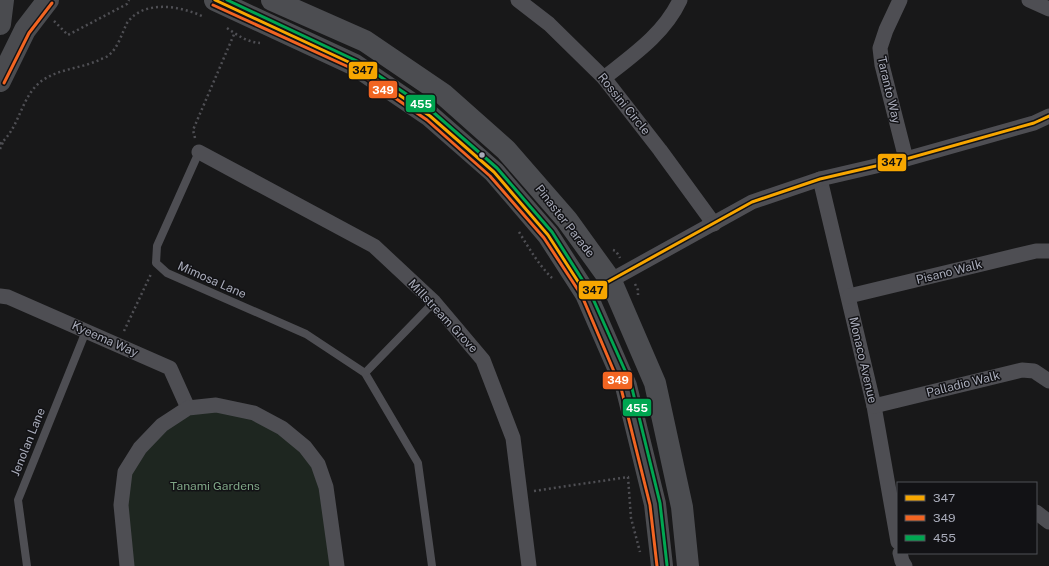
<svg xmlns="http://www.w3.org/2000/svg" width="1049" height="566" font-family="'Public Sans',sans-serif">
<rect width="100%" height="100%" fill="#181819"/>
<path fill="#1e2620" d="M188 408 254 413 318 464 337 566H127L121 505 140 448Z"/>
<g fill="none" stroke-linecap="round" stroke-linejoin="round">
<g stroke="#4f4f54" stroke-width="2.5" stroke-dasharray="2 3" stroke-linecap="butt">
<path d="M54 21 68 35 127 4 129 0"/>
<path d="M227 28C237 35 247 42 260 43"/>
<path d="M195 138 193 130 235 32"/>
<path d="M0 144C18 129 20 104 35 87 52 68 80 70 101 59 104 58 107 57 109 55 118 48 122 33 127 23 143 0 179 5 204 17"/>
<path d="M0 149 3 142"/>
<path d="M519 232C529 248 538 264 552 278"/>
<path d="M613 250 616 251 620 258"/>
<path d="M635 284 638 290V295"/>
<path d="M124 331 151 274"/>
<path d="M534 491 628 477 631 518 640 552"/>
</g>
<g stroke="#4e4e53" stroke-width="8">
<path d="M199 152 157 246 156 263 167 273 306 334 365 373 418 463 432 566"/>
<path d="M365 373 434 302"/>
<path d="M27 566 18 500 86 331"/>
</g>
<g stroke="#4e4e53" stroke-width="15">
<path d="M518 0 549 24 604 78 660 150 714 224"/>
<path d="M900 0 886 30 880 48 882 65 906 159"/>
<path d="M1029 0 1049 9"/>
<path d="M604 78C633 55 664 34 680 0"/>
<path d="M199 152 374 246 434 302 483 360 513 438 529 566"/>
<path d="M820 179 874 406 898 542"/>
<path d="M586 294 752 202 820 179 906 159 1034 123 1049 116"/>
<path d="M0 296 8 297 170 368 188 408"/>
<path d="M849 296 1036 251H1049"/>
<path d="M874 406 1022 370 1034 371 1049 381"/>
<path d="M1036 512 1049 522"/>
<path d="M900 553 902 561 905 566"/>
<path d="M127 566 121 505 125 472 140 448 162 425 188 408 216 405 254 413 282 428 305 447 318 464 326 487 337 566"/>
</g>
<g stroke="#4c4d51" stroke-width="22">
<path d="M215 0 355 65 430 116 494 172 548 235 586 294 626 386 655 504 662 566"/>
<path d="M272 0 365 41 443 94 506 150 567 220 611 281 655 383 682 507 688 566"/>
</g>
<g stroke="#4a4b4f" stroke-width="22">
<path d="M0 24 3 0"/>
<path d="M0 81 25 30 48 0"/>
</g>
<g stroke="#121215" stroke-width="6">
<path id="bus-1" d="M215 0 355 65 430 116 494 172 548 235 586 294 752 202 820 179 906 159 1034 123 1049 116"/>
</g>
<g stroke="#121215" stroke-width="6">
<g id="bus-2">
<path d="M213 5 353 69 427 120 490 176 544 238 582 296 621 388 650 505 657 566"/>
<path d="M4 83 29 33 52 3"/>
</g>
</g>
<g stroke="#121215" stroke-width="6">
<path id="bus-3" d="M227 0 357 61 433 112 497 168 552 232 590 292 631 384 660 503 667 565"/>
</g>
<use href="#bus-1" stroke="#f7a600" stroke-width="3"/>
<use href="#bus-2" stroke="#f26522" stroke-width="3"/>
<use href="#bus-3" stroke="#00a651" stroke-width="3"/>
</g>
<circle fill="#a9acba" stroke="#121215" stroke-width="1.5" cx="482" cy="155" r="3.5"/>
<g text-anchor="middle" dominant-baseline="central" stroke-width="3" stroke-linejoin="round" paint-order="stroke">
<g font-size="12" fill="#a9acba" stroke="#121215">
<text transform="translate(889 90) rotate(77)">Taranto Way</text>
<text transform="translate(624 104) rotate(51)">Rossini Circle</text>
<text transform="translate(565 221) rotate(52)">Pinaster Parade</text>
<text transform="translate(949 272) rotate(-14)">Pisano Walk</text>
<text transform="translate(212 280) rotate(24)">Mimosa Lane</text>
<text transform="translate(443 316) rotate(47)">Millstream Grove</text>
<text transform="translate(105 339) rotate(24)">Kyeema Way</text>
<text transform="translate(863 360) rotate(77)">Monaco Avenue</text>
<text transform="translate(963 384) rotate(-14)">Palladio Walk</text>
<text transform="translate(28 442) rotate(-68)">Jenolan Lane</text>
</g>
<g font-size="12" fill="#7fa686" stroke="#121215">
<text x="215" y="486">Tanami Gardens</text>
</g>
</g>
<g stroke="#121215" stroke-width="1.5">
<rect x="348" y="61" width="30" height="19" rx="4" fill="#f7a600"/>
<rect x="368" y="80" width="30" height="19" rx="4" fill="#f26522"/>
<rect x="405" y="94" width="31" height="19" rx="4" fill="#00a651"/>
<rect x="877" y="153" width="30" height="19" rx="4" fill="#f7a600"/>
<rect x="578" y="280" width="30" height="20" rx="4" fill="#f7a600"/>
<rect x="602" y="371" width="31" height="19" rx="4" fill="#f26522"/>
<rect x="622" y="398" width="30" height="19" rx="4" fill="#00a651"/>
</g>
<g font-size="11" text-anchor="middle" font-weight="bold" fill="#fff">
<text x="383" y="94">349</text>
<text x="421" y="108">455</text>
<text x="618" y="384">349</text>
<text x="637" y="412">455</text>
</g>
<g font-size="11" text-anchor="middle" font-weight="bold" fill="#111">
<text x="363" y="74">347</text>
<text x="892" y="166">347</text>
<text x="593" y="294">347</text>
</g>
<rect x="897" y="482" width="140" height="72" fill="#121215" stroke="#4e5057"/>
<rect x="905" y="495" width="20" height="6" fill="#f7a600" stroke="#4e5057"/>
<text x="933" y="502" font-size="12" fill="#a9acba">347</text>
<rect x="905" y="515" width="20" height="6" fill="#f26522" stroke="#4e5057"/>
<text x="933" y="522" font-size="12" fill="#a9acba">349</text>
<rect x="905" y="535" width="20" height="6" fill="#00a651" stroke="#4e5057"/>
<text x="933" y="542" font-size="12" fill="#a9acba">455</text>
</svg>
